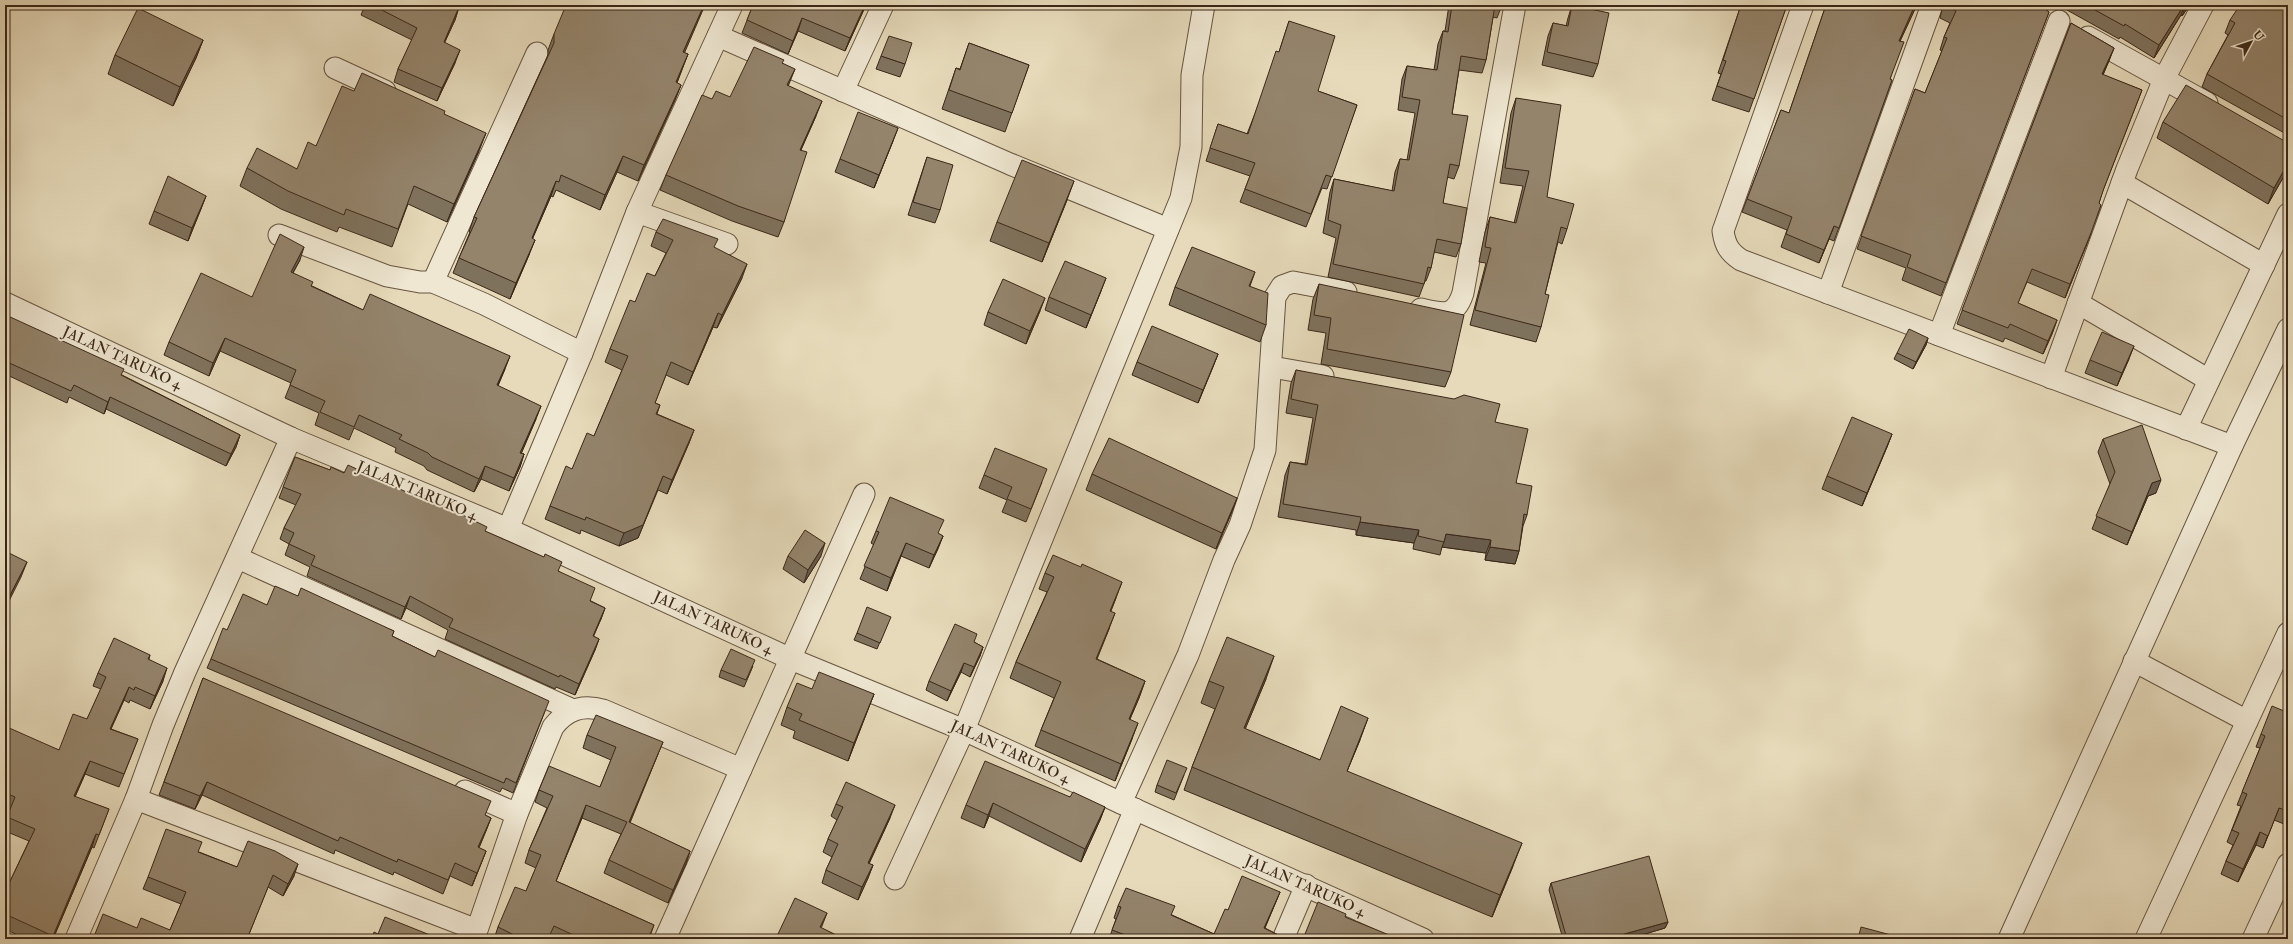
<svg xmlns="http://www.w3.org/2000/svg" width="2293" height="944" font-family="'IM FELL Double Pica',serif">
<rect width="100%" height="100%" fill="#e6daba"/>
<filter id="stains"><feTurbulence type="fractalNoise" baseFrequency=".005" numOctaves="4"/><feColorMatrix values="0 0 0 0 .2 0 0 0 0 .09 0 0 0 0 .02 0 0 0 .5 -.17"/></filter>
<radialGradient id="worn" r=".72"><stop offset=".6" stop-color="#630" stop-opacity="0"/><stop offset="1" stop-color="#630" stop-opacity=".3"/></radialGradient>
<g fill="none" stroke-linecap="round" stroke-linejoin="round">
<g stroke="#665440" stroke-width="23">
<g id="street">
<path d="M1803 5 1723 231C1725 245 1729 252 1741 260L2232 446"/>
<path d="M718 36 1010 164 1168 229"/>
<path d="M2088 37 2207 103"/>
<path d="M335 68 385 91"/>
<path d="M843 91 883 5"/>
<path d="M2122 183 2264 265"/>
<path d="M637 212 727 244"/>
<path d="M279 235 387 276 420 282H433L484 304 582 353"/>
<path d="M433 282 537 53"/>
<path d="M1828 293 1932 5"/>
<path d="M5 303 291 438 508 529 791 659 964 730 1121 803 1423 939"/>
<path d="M2078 303 2209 380"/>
<path d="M1421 309C1443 314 1455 318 1463 293L1515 5"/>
<path d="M1939 335 2059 21"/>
<path d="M1272 367 1323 376"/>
<path d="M2051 378 2127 169 2164 79 2203 5"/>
<path d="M2186 429 2288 214"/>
<path d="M508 529 582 353 637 212 732 5"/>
<path d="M238 558 573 710"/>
<path d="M2134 661 2247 721"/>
<path d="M465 791 517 814"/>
<path d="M136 799 477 930 517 814 553 727C566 710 582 704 603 710L741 769"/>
<path d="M1121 803 1188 655 1224 560 1240 525 1265 450 1275 297 1282 286 1293 282 1346 292"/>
<path d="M895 879 964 730 1181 198 1191 147 1192 75 1204 5"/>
<path d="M76 939 136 799 163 725 185 672 291 438"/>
<path d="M665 939 864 494"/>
<path d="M1080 939 1135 809"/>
<path d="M1283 939 1306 885"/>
<path d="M2009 939 2232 446 2288 329"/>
<path d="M2146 939 2288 633"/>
<path d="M2253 939 2288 864"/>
</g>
</g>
<use href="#street" stroke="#efe7d2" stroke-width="21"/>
</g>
<g fill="#7f725d" stroke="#3b2718">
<path d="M365 5H455L459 7 455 20 444 43 455 63 437 101 394 82 398 69 412 40 361 15Z"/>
<path d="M753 5H866L845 51 798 31 788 54 742 33Z"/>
<path d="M1449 5H1502L1497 18 1493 17 1486 60 1482 73 1459 70 1452 114 1459 166 1454 179 1447 177 1443 203 1461 244 1456 257 1434 252 1431 268 1426 281H1425L1419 297 1328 277 1336 238 1323 233 1330 192 1334 179 1392 191 1395 172 1400 159 1407 160 1415 113 1398 110 1402 79 1407 66 1434 70 1438 44 1443 31H1445Z"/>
<path d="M1572 5 1598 64 1593 77 1542 65 1548 36 1553 23 1566 26 1568 18Z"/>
<path d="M1741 5H1787L1749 112 1712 100 1721 74 1718 73Z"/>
<path d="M1826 5H1920L1919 7 1916 6 1900 41 1890 79 1892 80 1834 241 1829 239 1819 263 1781 247 1787 230 1742 212 1781 110 1789 113Z"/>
<path d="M1943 5H2039L2049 12 1941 296 1902 280 1906 268 1857 249 1915 89 1925 93 1942 51 1940 50 1944 37 1950 23 1940 18Z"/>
<path d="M2058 5H2190L2182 16 2181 15 2154 58 2120 37 2119 39Z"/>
<path d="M2286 6H2288V135L2202 87 2207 74 2228 35 2225 33 2230 20Z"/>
<path d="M1289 21 1318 91 1357 105 1327 189 1322 188 1306 227 1240 202 1250 176 1206 161 1218 124 1247 134 1279 52Z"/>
<path d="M2071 23 2114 48 2103 75 2142 90 2102 193 2099 203 2101 205 2086 246 2065 298 2027 282 2018 303 2057 320 2052 334 2043 354 2005 338 2003 342 1957 324Z"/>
<path d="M554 34 684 53 688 54 677 83 681 85 675 100 638 181 617 172 600 210 556 190 553 197 551 196 532 239 529 255 510 299 453 273 459 258 470 232H469L474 217 548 55V50Z"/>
<path d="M203 40 196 58 173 106 108 74 115 55Z"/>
<path d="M969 43 1029 65 1005 132 942 109 956 68 960 69Z"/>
<path d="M881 56 905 64 900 77 876 69Z"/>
<path d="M783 63 788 85 816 116 801 150 784 222 778 237 732 221 660 190 666 175 730 97Z"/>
<path d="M354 91 444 114 479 151 447 222 408 204 392 247 339 227 337 232 281 209 240 186 247 168 297 169 316 146Z"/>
<path d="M1516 98 1547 197 1567 229 1562 244 1558 242 1545 294 1541 327 1536 342 1470 325 1486 263 1479 262 1485 232 1490 217 1514 223 1523 186 1500 183 1511 113Z"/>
<path d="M2163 122 2288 169 2268 204 2157 138Z"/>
<path d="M893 141 874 188 835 172 840 159Z"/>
<path d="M927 157 940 210 935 223 908 215Z"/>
<path d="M206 196 188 241 149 224 154 211Z"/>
<path d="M1067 200 1042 262 990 241 997 222Z"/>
<path d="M656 232 715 248 742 278 717 328 713 327 688 385 666 375 655 403 660 405 657 414 694 430 689 443 667 494 658 490 638 538 619 546 581 530 580 534 545 519 550 506 572 469 594 436 622 370 605 362 610 349 635 302 655 276 666 253 651 246Z"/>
<path d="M300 260 293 273 312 286 363 310 505 369 498 386 536 419 521 453 524 454 520 467 509 491 481 479 474 492 427 470 424 466 395 452 396 448 354 428 349 440 315 425 319 413 285 398 291 383 220 351 209 376 164 355 169 342 252 297Z"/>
<path d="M1255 272 1250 286 1266 325 1260 342 1169 305 1175 287Z"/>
<path d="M1319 284 1451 372 1445 387 1321 364 1326 333 1308 330 1313 299Z"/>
<path d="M1101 291 1086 328 1045 310 1049 297Z"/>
<path d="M1040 311 1026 344 984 325 988 312Z"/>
<path d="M5 319 122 375 240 435 236 447 226 466 106 409 104 414 69 397 67 403 5 374Z"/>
<path d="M1928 338 1926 345 1913 369 1894 359 1897 353Z"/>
<path d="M1218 354 1198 403 1132 375 1137 362Z"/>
<path d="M2129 359 2117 386 2085 373 2090 360Z"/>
<path d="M1296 370 1495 422 1527 515 1523 526 1519 551 1515 564 1485 560 1486 553 1442 547 1440 555 1413 549 1414 543 1356 535V530L1278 517 1285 475 1290 462 1305 464 1313 418 1286 413 1291 383Z"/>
<path d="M1892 434 1887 447 1862 506 1822 489 1827 476Z"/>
<path d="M2103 439 2156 493 2148 496 2127 545 2092 529 2110 484 2098 452Z"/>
<path d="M295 457 330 470 344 473 486 532 559 571 591 601 605 608 601 619 593 636 599 639 595 650 575 695 556 687 555 689 445 639 448 630 406 608 401 619 307 576 310 567 285 555 289 544 280 539 284 528 296 505 279 498Z"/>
<path d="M1092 474 1237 498 1231 514 1216 549 1086 490Z"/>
<path d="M984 475 1042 482 1026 522 1002 512 1007 500 979 488Z"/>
<path d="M876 531 939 534 943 536 929 568 901 556 887 591 860 579 874 545 871 543Z"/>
<path d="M788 556H821L804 583 783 569Z"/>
<path d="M1045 573 1116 598 1111 611 1109 629 1097 659 1145 681 1139 698 1130 719 1132 739 1115 781 1035 746 1041 730 1054 698 1010 678 1016 662 1047 592 1039 589Z"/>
<path d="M298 596 394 631 392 636 545 711 513 793 502 788 500 792 207 668 211 659 227 630 267 605Z"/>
<path d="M888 623 877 649 854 640 857 633Z"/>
<path d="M974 642 983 647 980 656 970 677 961 672 947 701 926 690 929 681Z"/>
<path d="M150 655 149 659 163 681 150 709 130 700 129 703 124 700 111 729 138 739 119 787 85 774 75 797 109 809 94 848 92 847 53 939H26L5 929V892L29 841 5 831V822L10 810 5 808V731L59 750 87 719 101 689 93 686 98 673Z"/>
<path d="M753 666 744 687 719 677 721 670Z"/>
<path d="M203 678 491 818 479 848 486 851 472 886 450 876 443 894 394 872 393 875 335 850 334 854 202 795 195 809 159 795Z"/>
<path d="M1266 679 1245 729 1320 760 1360 740 1347 771 1513 866 1492 917 1184 790 1192 767 1215 709 1201 703 1209 681Z"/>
<path d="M812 689 874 694 867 712 848 761 793 738 795 731 781 725 787 707Z"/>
<path d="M2288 702V814L2284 824 2274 820 2263 848 2256 845 2238 882 2221 874 2226 861 2233 845 2227 842 2241 806 2237 805 2260 748 2256 747 2261 734 2284 711Z"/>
<path d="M587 735 658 754 630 823 690 851 686 864 668 903 604 873 609 860 621 834 582 818 556 881 654 925 649 939H494L498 927 526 891 536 868 525 863 529 850 547 808 535 802 539 790 600 787 611 760 583 748Z"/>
<path d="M1184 775 1174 800 1155 792 1157 785Z"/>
<path d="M1070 797 1105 807 1100 820 1081 862 989 816 984 828 961 818 966 805Z"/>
<path d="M836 804 890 818 869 864 873 865 868 878 858 900 822 883 826 870 832 857 823 852 828 839 837 820 831 816Z"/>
<path d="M199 852 237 867 294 876 283 896 268 887 247 939 137 928 170 930 181 904 143 889 148 877Z"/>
<path d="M1551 883 1668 922 1665 928 1628 939H1563L1549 890Z"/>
<path d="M1280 892 1265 928 1286 939H1109L1116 919 1114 918 1118 906 1172 915 1214 934 1228 910Z"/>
<path d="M821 928 836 935 835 939H776L778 934Z"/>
</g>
<g fill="#685c4c" stroke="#3b2718">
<path d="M704 5H705L678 68 683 52Z"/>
<path d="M865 5H866L845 51 850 38Z"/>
<path d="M1915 5H1917L1894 54 1899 41Z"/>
<path d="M2184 5H2185L2181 15 2154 58 2159 45Z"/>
<path d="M2186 5H2190L2182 16Z"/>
<path d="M459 7 455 20 439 55 444 42Z"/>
<path d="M802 18 798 31 788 54 793 41Z"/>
<path d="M203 40 196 58 173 106 180 87Z"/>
<path d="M2114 48 2109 61 2097 88 2102 74Z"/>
<path d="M460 50 455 63 437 101 442 88Z"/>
<path d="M688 54 682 69 671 98 676 82Z"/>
<path d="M795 69 789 84 782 100 787 85Z"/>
<path d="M681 85 675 100 638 181 644 165Z"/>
<path d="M822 101 816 116 794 165 800 150Z"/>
<path d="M898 128 893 141 874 188 879 175Z"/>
<path d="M486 133 479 151 447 222 454 204Z"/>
<path d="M623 156 617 172 600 210 605 195Z"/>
<path d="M2288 163V169L2268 204 2274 188Z"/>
<path d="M556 181 551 196 526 254 532 238Z"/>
<path d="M1074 181 1067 200 1042 262 1049 243Z"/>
<path d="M206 196 201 209 188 241 192 228Z"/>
<path d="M1834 226 1829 239 1819 263 1824 250Z"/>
<path d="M2091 233 2086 246 2065 298 2070 284Z"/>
<path d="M535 240 529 255 510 299 516 283Z"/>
<path d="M304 247 300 260 286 285 291 272Z"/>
<path d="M747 264 742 278 717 328 722 315Z"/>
<path d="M1106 278 1101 291 1086 328 1091 315Z"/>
<path d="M1045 298 1040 311 1026 344 1030 331Z"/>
<path d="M718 313 713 327 688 385 693 372Z"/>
<path d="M2057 320 2052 334 2043 354 2048 341Z"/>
<path d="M225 338 220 351 209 376 213 363Z"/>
<path d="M1928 338 1926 345 1913 369 1916 362Z"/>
<path d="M2134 346 2129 359 2117 386 2122 373Z"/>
<path d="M1218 354 1213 367 1198 403 1203 390Z"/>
<path d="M510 356 505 369 492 398 497 385Z"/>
<path d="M110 397 106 409 104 414 108 402Z"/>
<path d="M541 406 536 419 516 466 520 453Z"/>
<path d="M694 430 689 443 667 494 672 480Z"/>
<path d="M1892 434 1887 447 1862 506 1867 493Z"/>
<path d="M240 435 236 447 226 466 231 454Z"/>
<path d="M524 454 520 467 509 491 514 478Z"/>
<path d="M485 466 481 479 474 492 479 479Z"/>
<path d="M663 476 638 538 619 546 624 533Z"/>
<path d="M2161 480 2156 493 2148 496 2127 545 2132 532 2152 483Z"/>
<path d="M1237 498 1231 514 1216 549 1222 533Z"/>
<path d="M1360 522 1419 530 1414 543 1356 535Z"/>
<path d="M1446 534 1491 540 1486 553 1442 547 1444 542Z"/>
<path d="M943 536 938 549 929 568 934 555Z"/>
<path d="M825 543 821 556 804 583 808 570Z"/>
<path d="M906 543 901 556 887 591 891 578Z"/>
<path d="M1490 547 1519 551 1515 564 1485 560Z"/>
<path d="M27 562 21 577 5 609V605Z"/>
<path d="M1122 582 1116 598 1104 627 1110 611Z"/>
<path d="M410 596 406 608 401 619 405 607Z"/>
<path d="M605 608 601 619 589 647 593 636Z"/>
<path d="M1115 613 1109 629 1090 675 1096 659Z"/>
<path d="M599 639 595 650 575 695 579 684Z"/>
<path d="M983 647 980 656 970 677 974 667Z"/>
<path d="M1274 656 1266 679 1236 751 1244 728Z"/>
<path d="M964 663 961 672 947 701 951 691Z"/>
<path d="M167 668 163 681 150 709 155 696Z"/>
<path d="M1145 681 1139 698 1123 735 1129 719Z"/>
<path d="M129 687 124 700 105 742 110 729Z"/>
<path d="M874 694 867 712 848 761 854 743Z"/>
<path d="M1368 718 1360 740 1338 793 1347 771Z"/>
<path d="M1138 723 1132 739 1115 781 1121 764Z"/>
<path d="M663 742 658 754 624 835 629 822Z"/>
<path d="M90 761 85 774 69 810 74 796Z"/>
<path d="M207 782 202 795 195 809 200 796Z"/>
<path d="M993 803 989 816 984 828 988 815Z"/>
<path d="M586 805 582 818 551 893 556 881Z"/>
<path d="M895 805 890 818 863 876 868 863Z"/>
<path d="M1105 807 1100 820 1081 862 1085 849Z"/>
<path d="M2279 808 2274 820 2263 848 2268 836Z"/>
<path d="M491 818 486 831 473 861 478 847Z"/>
<path d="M2260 832 2256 845 2238 882 2243 869Z"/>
<path d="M96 834 92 847 53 939H52Z"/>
<path d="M1522 843 1513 866 1492 917 1500 895Z"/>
<path d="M486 851 481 864 472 886 477 873Z"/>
<path d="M690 851 686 864 668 903 673 890Z"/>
<path d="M298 864 294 876 283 896 288 884Z"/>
<path d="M873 865 868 878 858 900 862 887Z"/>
<path d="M1280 892 1275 904 1260 939 1264 928Z"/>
<path d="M827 913 822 926 816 939 820 927Z"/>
<path d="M1668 922 1665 928 1628 939H1606Z"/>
</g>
<g fill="#94846c" stroke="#3b2718">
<path d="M372 5H455L459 7 444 42 460 50 442 88 398 69 417 28Z"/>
<path d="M566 5H704L683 52 688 54 676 82 681 85 644 165 623 156 605 195 561 175 559 182 556 181 532 238 535 240 516 283 459 258 477 218 474 217 554 43V34Z"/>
<path d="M753 5H865L850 38 802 18 793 41 747 20Z"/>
<path d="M1452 5H1495L1486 60 1461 56 1452 114 1468 116 1459 166 1450 164 1443 203 1467 208 1461 244 1437 239 1431 268 1428 267 1424 284 1333 264 1341 225 1328 220 1334 179 1394 191 1400 159 1409 160 1420 100 1402 97 1407 66 1437 70 1443 31 1448 32Z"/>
<path d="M1572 5 1609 13 1598 64 1547 52 1553 23 1568 26Z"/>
<path d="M1741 5H1787L1754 99 1717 86 1726 61 1723 60Z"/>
<path d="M1826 5H1915L1899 41 1904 42 1890 79 1892 80 1839 228 1834 226 1824 250 1786 234 1792 217 1747 199 1781 110 1789 113Z"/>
<path d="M1945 5H2039L2049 12 1946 283 1907 267 1911 255 1861 236 1915 89 1925 93 1947 38 1944 37 1956 11Z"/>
<path d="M2086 5H2184L2159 45 2125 24 2124 26Z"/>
<path d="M2240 5H2285L2286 6H2288V120L2207 74 2235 23 2230 20Z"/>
<path d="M138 8 203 40 180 87 115 55Z"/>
<path d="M1289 21 1335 36 1318 91 1357 105 1332 177 1326 175 1311 214 1245 189 1255 163 1210 148 1218 124 1248 134 1276 51 1279 52Z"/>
<path d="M2071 23 2114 48 2102 74 2142 90 2104 188 2099 203 2101 205 2091 233 2070 284 2032 269 2018 303 2057 320 2048 341 2010 324 2008 328 1962 310Z"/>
<path d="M889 36 912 43 905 64 881 56Z"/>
<path d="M969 43 1029 65 1012 113 949 90 956 68 960 70Z"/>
<path d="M754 47 784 60 782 63 795 69 787 85 822 101 800 150 807 152 784 222 738 206 666 175 702 95 712 99 716 91 730 97Z"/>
<path d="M362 73 445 111 444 114 486 133 454 204 414 186 398 229 346 209 344 215 288 191 247 168 257 148 297 169 308 142 316 146 342 86 354 91Z"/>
<path d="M2186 85 2288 143V163L2274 188 2163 122Z"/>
<path d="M1516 98 1561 105 1547 197 1574 204 1567 229 1561 227 1545 294 1549 295 1541 327 1475 310 1491 248 1485 247 1490 217 1516 223 1529 171 1505 168Z"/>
<path d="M858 112 898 128 879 175 840 159Z"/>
<path d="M927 157 953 165 940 210 913 202Z"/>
<path d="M1022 160 1074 181 1049 243 997 222Z"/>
<path d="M168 176 206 196 192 228 154 211Z"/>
<path d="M663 219 718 239 714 247 747 264 722 315 718 313 693 372 671 362 655 403 660 405 656 414 694 430 672 480 663 476 643 525 624 533 586 517 585 520 550 506 566 466 572 469 587 433 594 436 628 356 610 349 630 300 635 302 647 273 655 276 673 240 656 232Z"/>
<path d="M280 234 304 247 291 272 313 282 311 286 363 310 370 294 510 356 497 385 541 406 520 453 524 454 514 478 485 466 479 479 432 457 428 453 399 439 402 435 359 415 354 427 320 412 325 401 290 385 296 370 225 338 213 363 169 342 201 273 252 297Z"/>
<path d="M1192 247 1255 272 1249 286 1268 293 1266 325 1175 287Z"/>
<path d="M1065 261 1106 278 1091 315 1049 297Z"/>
<path d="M1003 279 1045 298 1030 331 988 312Z"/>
<path d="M1319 284 1464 315 1451 372 1327 349 1331 318 1314 315Z"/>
<path d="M8 316 124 369 121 375 240 435 231 454 110 397 108 402 74 385 71 391 5 361V319L7 320Z"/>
<path d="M1152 326 1218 354 1203 390 1137 362Z"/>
<path d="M1909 329 1928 338 1916 362 1897 353Z"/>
<path d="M2102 332 2134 346 2122 373 2090 360Z"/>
<path d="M1296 370 1454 399 1464 395 1500 404 1495 422 1528 429 1516 483 1532 486 1527 515 1524 514 1519 551 1490 547 1491 540 1446 534 1444 542 1418 536 1419 530 1360 522 1361 517 1283 504 1290 462 1307 465 1318 405 1291 399Z"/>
<path d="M1852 417 1892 434 1867 493 1827 476Z"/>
<path d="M2142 425 2161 480 2152 483 2132 532 2096 516 2115 472 2103 439Z"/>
<path d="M1109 438 1237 498 1222 533 1092 474Z"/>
<path d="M995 448 1047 469 1031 509 1007 499 1012 487 984 475Z"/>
<path d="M295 457 330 470 331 467 344 473 348 465 415 496 416 492 487 527 485 531 544 557 545 554 562 562 558 571 595 588 590 601 605 608 593 636 599 639 579 684 560 675 559 677 449 627 453 619 410 596 405 607 311 565 315 556 289 544 294 533 284 528 301 494 283 487Z"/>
<path d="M890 497 944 520 938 533 943 536 934 555 906 543 891 578 864 566 879 532 876 531Z"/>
<path d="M805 530 825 543 808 570 788 556Z"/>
<path d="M5 551 27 562 5 605Z"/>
<path d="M1053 555 1081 567 1082 564 1122 582 1110 611 1115 613 1096 659 1145 681 1129 719 1138 723 1121 764 1041 730 1061 682 1016 662 1054 577 1045 573Z"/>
<path d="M275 586 298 596 301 588 394 631 392 636 435 657 438 650 549 701 516 783 506 778 504 783 211 659 223 628 227 630 243 594 267 605Z"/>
<path d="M867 607 891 617 880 643 857 633Z"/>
<path d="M955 624 977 634 974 642 983 647 974 667 964 663 951 691 929 681Z"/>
<path d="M1227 637 1274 656 1244 728 1320 760 1341 706 1368 718 1347 771 1522 843 1500 895 1192 767 1224 687 1209 681Z"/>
<path d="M114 638 150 655 148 659 167 668 155 696 135 687 134 690 129 687 110 729 138 739 124 774 90 761 74 796 109 809 99 835 96 834 53 936 5 914V892L35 829 7 817 15 797 5 793V731L7 727 59 750 73 714 87 719 106 677 98 673Z"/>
<path d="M731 649 755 660 746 680 721 670Z"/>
<path d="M819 672 874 694 854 743 799 720 802 714 787 707 797 683 812 689Z"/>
<path d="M203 678 491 801 485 815 491 818 478 847 486 851 477 873 455 863 448 880 398 859 397 862 340 837 338 841 207 782 200 796 164 782Z"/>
<path d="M2288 702V811L2279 808 2268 836 2260 832 2243 869 2226 861 2239 833 2232 830 2247 794 2242 792 2265 736 2261 734 2272 706 2284 711Z"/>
<path d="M596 715 663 742 629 822 690 851 673 890 609 860 627 822 586 805 556 881 654 925 648 939H582L554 926 548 939H515L516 936 498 927 515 887 526 891 541 855 529 850 553 796 539 790 549 766 600 787 616 747 587 735Z"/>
<path d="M1167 760 1187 768 1176 793 1157 785Z"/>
<path d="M985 761 1070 797 1073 792 1105 807 1085 849 993 803 988 815 966 805Z"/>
<path d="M846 782 895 805 868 863 873 865 862 887 826 870 838 844 828 839 843 807 836 804Z"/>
<path d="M166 829 202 842 198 852 237 867 248 841 275 851 298 864 288 884 273 875 247 939H93L103 914 137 928 141 918 170 930 186 892 148 877Z"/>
<path d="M1649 856 1668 922 1606 939H1567L1551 883Z"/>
<path d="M1242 876 1280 892 1264 928 1286 939H1130L1131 937 1112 930 1121 907 1118 906 1126 888 1175 906 1171 915 1214 934 1225 909 1228 910Z"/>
<path d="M795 898 827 913 820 927 836 935 835 939H788L778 934Z"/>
<path d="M1318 902 1346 914 1345 917 1399 939H1303Z"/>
<path d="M385 917 430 935 429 939H372L374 932 378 934Z"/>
<path d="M1861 927 1906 939H1858Z"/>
</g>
<g text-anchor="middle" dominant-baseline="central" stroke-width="4" stroke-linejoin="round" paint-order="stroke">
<g font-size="15" fill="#3b2718" stroke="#efe7d2">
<text transform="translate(122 358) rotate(25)">JALAN TARUKO 4</text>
<text transform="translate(417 491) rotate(23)">JALAN TARUKO 4</text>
<text transform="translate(713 623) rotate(25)">JALAN TARUKO 4</text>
<text transform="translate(1010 752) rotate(25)">JALAN TARUKO 4</text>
<text transform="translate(1305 886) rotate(24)">JALAN TARUKO 4</text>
</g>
</g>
<rect width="2293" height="944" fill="none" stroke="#e6daba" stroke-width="20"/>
<rect x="6" y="6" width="2281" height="932" fill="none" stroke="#3b2718" stroke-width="2"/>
<rect x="10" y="10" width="2273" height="924" fill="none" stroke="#3b2718"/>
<g transform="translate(2251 42) rotate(50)" stroke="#efe7d2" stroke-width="3" paint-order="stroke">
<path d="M0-3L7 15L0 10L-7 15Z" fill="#3b2718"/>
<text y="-6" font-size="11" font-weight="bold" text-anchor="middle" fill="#3b2718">U</text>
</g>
<rect width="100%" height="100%" filter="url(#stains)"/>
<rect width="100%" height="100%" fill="url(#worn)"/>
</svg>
